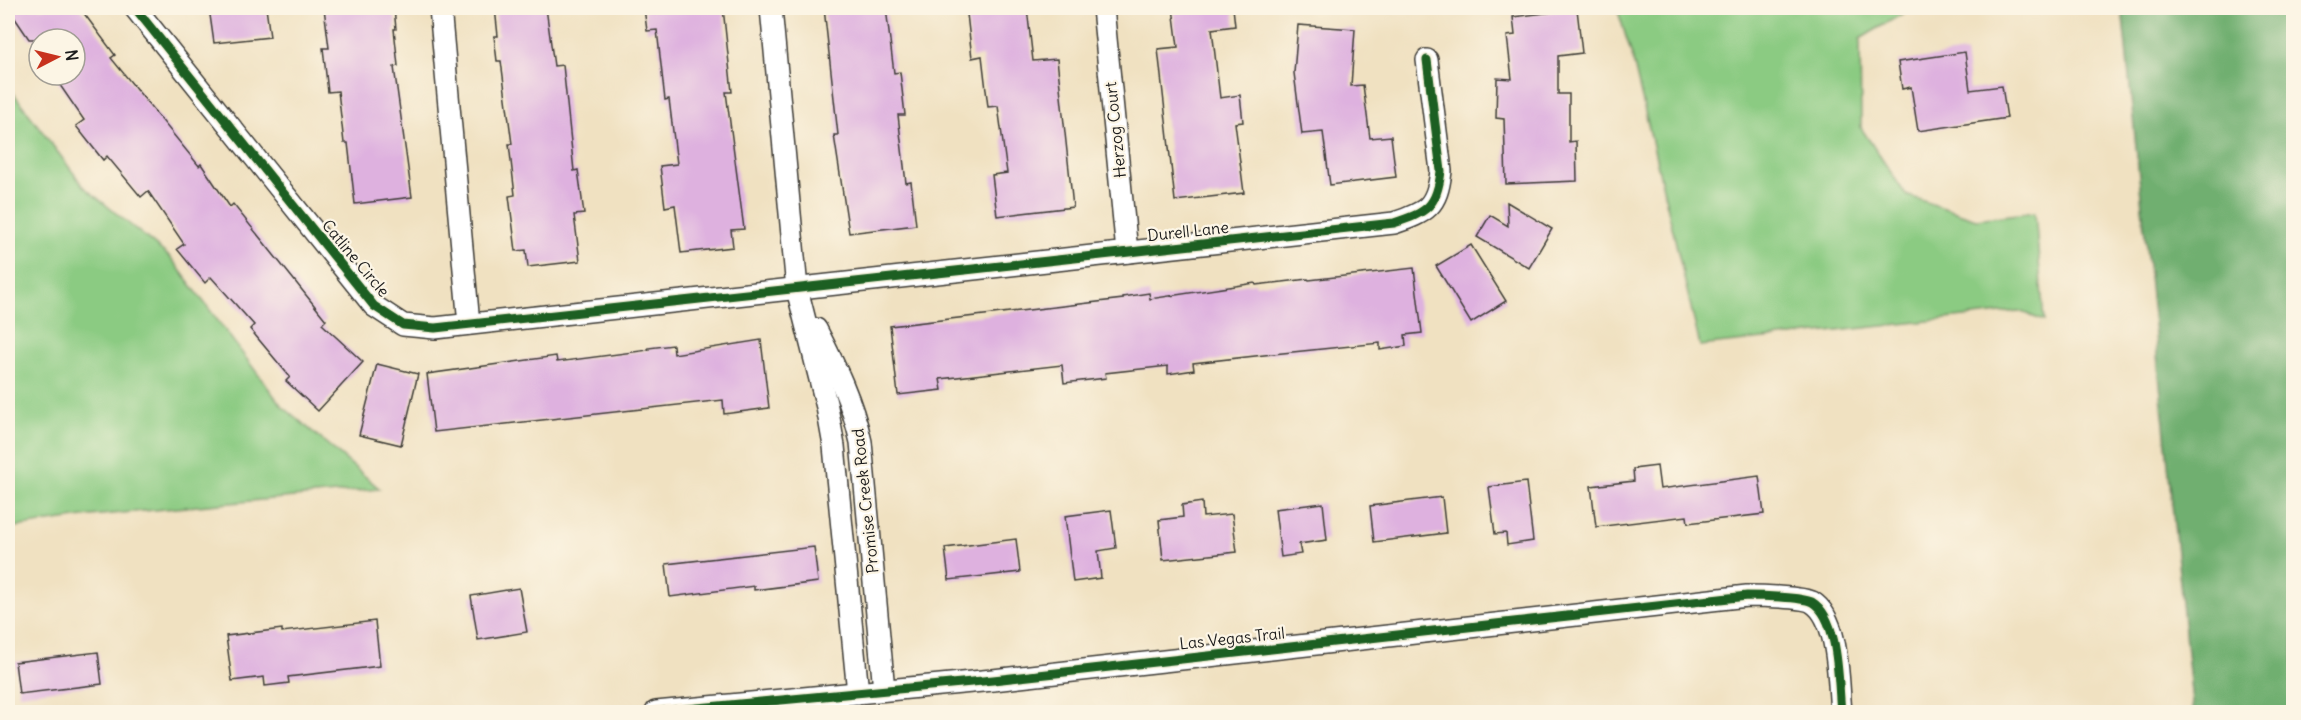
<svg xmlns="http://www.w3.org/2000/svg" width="2301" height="720" font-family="Delius,sans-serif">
<rect width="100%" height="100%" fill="#fcf5e5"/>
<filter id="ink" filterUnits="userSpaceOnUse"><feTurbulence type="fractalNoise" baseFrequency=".0167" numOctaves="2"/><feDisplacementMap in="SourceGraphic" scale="12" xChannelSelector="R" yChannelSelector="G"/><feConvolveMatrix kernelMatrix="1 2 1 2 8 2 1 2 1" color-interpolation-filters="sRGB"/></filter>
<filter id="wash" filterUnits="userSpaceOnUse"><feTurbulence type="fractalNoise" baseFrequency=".008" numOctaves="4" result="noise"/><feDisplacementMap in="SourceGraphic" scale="24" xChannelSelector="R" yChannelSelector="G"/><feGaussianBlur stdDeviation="1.35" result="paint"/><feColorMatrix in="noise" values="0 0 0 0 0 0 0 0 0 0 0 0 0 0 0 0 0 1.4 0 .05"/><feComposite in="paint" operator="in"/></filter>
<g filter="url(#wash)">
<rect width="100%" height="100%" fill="#f0e1c1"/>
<g fill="#8bcb82" stroke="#54744f" stroke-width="1.5">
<path d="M1617 8H1912L1860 39 1861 128 1906 195 1976 219 2035 212 2044 321 2019 311 1700 346 1632 56Z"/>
<path d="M8 86 84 187 171 258 281 405 380 489 90 516 8 528Z"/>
</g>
<path fill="#70af70" stroke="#466646" stroke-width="1.5" d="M2122 8H2293V712H2193Z"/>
<g id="blocks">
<g fill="#deb1df">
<path d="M8 8H80L115 55 111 58 199 166 201 164 230 207 233 204 326 320 322 324 363 362 318 411 286 381 290 377 250 329 254 325 211 277 205 283 177 249 184 244 148 191 141 197 107 156 103 160 76 126 84 120 53 75H75V39H29Z"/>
<path d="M209 8H266L270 37 214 43Z"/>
<path d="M324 8H394L396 29H394L398 66 394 67 412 197 355 204 348 143H344L338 91 328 92 323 48H329Z"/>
<path d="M495 8H546L554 66 563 65 574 171 578 170 584 214 574 215 580 261 528 267 526 250 516 251 509 196 515 195 509 144H512L501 61H497L494 36H498Z"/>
<path d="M644 8H723L732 92H726L744 229 731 230 733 247 681 253 675 205 665 207 660 166 677 164 669 99 665 100 657 30 647 31Z"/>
<path d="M824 8H886L894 73 900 72 905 115H898L906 183 911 182 916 225 849 233 834 135H838Z"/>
<path d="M1016 8H1027L1033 61 1057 59 1073 207 997 216 992 175 1007 173 998 106 988 107 982 56 972 58 967 14Z"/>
<path d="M1173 8H1233L1235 26 1212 29 1220 98 1240 95 1243 122 1235 123 1244 193 1175 201 1158 49 1178 47Z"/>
<path d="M1577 9 1582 53 1558 56V94H1569V142L1576 141 1577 181 1506 184 1504 119 1496 118 1497 78 1512 79 1507 36 1515 35 1513 17Z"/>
<path d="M1298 25 1355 29 1351 86 1363 85 1370 138 1391 136 1396 177 1330 185 1323 132 1302 134 1294 73Z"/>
<path d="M1965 52 1970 90 2002 86 2007 118 1918 131 1911 87 1902 89 1898 62Z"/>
<path d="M1507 202 1552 229 1529 268 1477 237 1490 215 1508 226Z"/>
<path d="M1471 245 1506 301 1471 323 1436 266Z"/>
<path d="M1414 268 1422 333 1405 335 1406 346 1380 350V343L1273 354 1193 363 1194 370 1168 374V366L1105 373 1106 378 1064 383 1062 365 940 379 942 390 898 395 890 326 1123 299V297L1149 293 1150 299 1255 283 1256 285 1308 279 1309 280Z"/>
<path d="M761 340 769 408 724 414 723 400 434 432 427 374 556 356 557 362 649 350 648 348 673 345 674 354Z"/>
<path d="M377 364 418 374 401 445 359 435Z"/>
<path d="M1657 466 1660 489 1759 476 1764 514 1688 523 1687 516 1596 527 1591 486 1634 481 1633 469Z"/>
<path d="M1526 482 1533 541 1507 545 1506 533 1495 534 1489 487Z"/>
<path d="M1442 497 1446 533 1374 542 1370 506Z"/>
<path d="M1202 502 1203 517 1232 514 1237 552 1163 560 1159 520 1183 517 1182 505Z"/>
<path d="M1323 503 1327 540 1299 544 1301 554 1281 557 1275 509Z"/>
<path d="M1111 510 1116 548 1098 551 1101 578 1073 582 1065 516Z"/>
<path d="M1016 539 1020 572 949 580 945 548Z"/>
<path d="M814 547 818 582 754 590V586L670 597 666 564Z"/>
<path d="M519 588 527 632 478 640 471 596Z"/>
<path d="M375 621 380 666 288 677 289 683 265 686 264 677 232 681 226 636 282 629V632Z"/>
<path d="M98 652 102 684 19 694 15 662Z"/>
</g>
</g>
</g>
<g filter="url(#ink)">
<use href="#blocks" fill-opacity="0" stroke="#3c3a35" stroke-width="1.5"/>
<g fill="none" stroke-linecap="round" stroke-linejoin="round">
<g stroke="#3c3a35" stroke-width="24">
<g id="street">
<path d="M135 8 374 306 403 325 435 328 1394 223C1427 212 1437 207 1441 171L1427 60"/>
<path d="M440 8 469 324"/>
<path d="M771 8 797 289 827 407 834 446 858 693"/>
<path d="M1103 8 1127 252"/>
<path d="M816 329C835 366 852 401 861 442L884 690"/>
<path d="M656 712 993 680 1747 596C1760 596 1802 597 1812 602 1840 619 1838 684 1841 712"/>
</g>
</g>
<use href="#street" stroke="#fff" stroke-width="21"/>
<g stroke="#fcf5e5" stroke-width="13">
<g id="cycleway">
<path d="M135 8 374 306 403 325 435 328 1394 223C1427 212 1437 207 1441 171L1427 60"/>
<path d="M656 712 993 680 1747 596C1760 596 1802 597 1812 602 1840 619 1838 684 1841 712"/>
</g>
</g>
<use href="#cycleway" stroke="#1b5e20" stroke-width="9"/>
</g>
</g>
<g text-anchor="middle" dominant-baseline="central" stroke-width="4.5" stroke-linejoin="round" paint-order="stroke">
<g font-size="16" fill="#1c1c1c" stroke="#fcf5e5">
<text transform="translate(1115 130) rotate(-96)">Herzog Court</text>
<text transform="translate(1188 231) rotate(-6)">Durell Lane</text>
<text transform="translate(356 258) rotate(50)">Catline Circle</text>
<text transform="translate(865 501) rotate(-96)">Promise Creek Road</text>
<text transform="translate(1232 638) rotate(-6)">Las Vegas Trail</text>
</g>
</g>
<rect width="2301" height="720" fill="none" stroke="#fcf5e5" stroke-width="30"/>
<g transform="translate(57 57) rotate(83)"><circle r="28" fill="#fcf5e5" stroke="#a29e95" stroke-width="1.5"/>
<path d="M0-4.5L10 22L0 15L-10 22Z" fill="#c8321e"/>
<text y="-9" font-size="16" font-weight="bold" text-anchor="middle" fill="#1c1c1c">N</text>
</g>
</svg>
